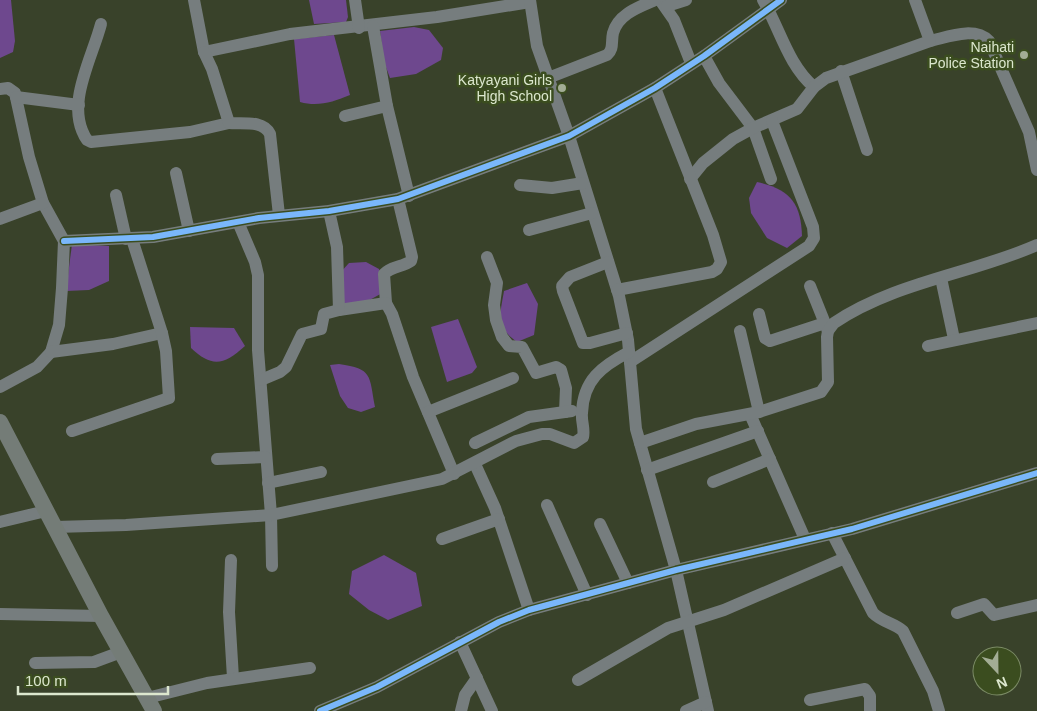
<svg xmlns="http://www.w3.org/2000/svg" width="1037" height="711" font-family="Helvetica,sans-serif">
<rect width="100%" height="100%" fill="#39422a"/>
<g fill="#6e488e">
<path d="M0 0H11L15 41 13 52 0 58Z"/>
<path d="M309 0H346L348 17 346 22 314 24Z"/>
<path d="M414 27 429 30 443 48 441 60 416 74 390 78 384 62 380 31Z"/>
<path d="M334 35 350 95C333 102 318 107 300 102L294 39Z"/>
<path d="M757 182C790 189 801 203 802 236L787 248 767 238 751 213 749 198Z"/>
<path d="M72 244 109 246V281L89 290 66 291Z"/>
<path d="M366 262 379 269 384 292 366 302 342 304 340 273 349 263Z"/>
<path d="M527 283 538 304 534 335 517 342C495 326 500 315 504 291Z"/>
<path d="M458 319 477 367 472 373 447 382 431 327Z"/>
<path d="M190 327 234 328 245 346C224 365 212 368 191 348Z"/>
<path d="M339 364C373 369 369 375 375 407L361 412 348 408 340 396 330 365Z"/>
<path d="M384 555 416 573 422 606 388 620 369 610 349 594 352 571Z"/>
</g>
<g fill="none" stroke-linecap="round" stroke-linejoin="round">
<g stroke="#767d7e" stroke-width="12">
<path d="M194 0 204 52 290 34 437 17 530 2"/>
<path d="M355 0 359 28"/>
<path d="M530 0 537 46 569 136 619 296 628 340 636 429 676 570 708 711"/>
<path d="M660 0 674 20 691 63"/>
<path d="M763 0C780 29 788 65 814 87"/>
<path d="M667 6 686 0"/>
<path d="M101 24C92 59 64 106 87 140L91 142 190 132 229 123"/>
<path d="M930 41C948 37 974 26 989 41L1029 132 1037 170"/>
<path d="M204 52 212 69 229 123C243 124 263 120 270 134L279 215"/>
<path d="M704 56 719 83 753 128 771 179"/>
<path d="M841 71 867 150"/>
<path d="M548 78 607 55C614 49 611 42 613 33 618 14 639 7 655 0"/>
<path d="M0 89 8 88 15 93 29 157 43 203 64 241 62 288 59 325 51 352 37 367 0 387"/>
<path d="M16 97 79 105"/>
<path d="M387 106 409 196"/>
<path d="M345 116 387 106 373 26"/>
<path d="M176 173 189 231"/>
<path d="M690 179 703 163 733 139 753 128 797 109 814 87 826 78 930 41 915 0"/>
<path d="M520 185 552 188 583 183"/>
<path d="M116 195 126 239"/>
<path d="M0 219 43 203"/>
<path d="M238 222 255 262 258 275V350L271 515 272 566"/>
<path d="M529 230 592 213"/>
<path d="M64 241 153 237 259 218 329 211 398 199 569 136 655 88 704 56 781 0"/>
<path d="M487 257 497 283 494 305 496 320 502 337 509 346 522 347 536 373 556 367 561 370 566 388 565 412"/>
<path d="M608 262 570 277 562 286 563 291 583 343H590L627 333"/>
<path d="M941 278 954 339"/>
<path d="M810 286 828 331"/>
<path d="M617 290 712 272 717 269 721 262 713 235 655 88"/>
<path d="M386 303 384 274C391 266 403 267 411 261L412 257 398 199"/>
<path d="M339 310 386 303 392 314 413 377 454 474"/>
<path d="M759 314 765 338 770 341 825 323"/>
<path d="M740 331 759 412"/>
<path d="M928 346 1037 323"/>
<path d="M51 352 113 344 162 333"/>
<path d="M630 362 809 246 814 238 813 227 772 121"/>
<path d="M261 380 280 372 286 367 302 334 321 329 324 314 339 310 337 247 329 211"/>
<path d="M428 412 513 378"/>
<path d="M750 414 805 539"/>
<path d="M72 431 169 398 166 351 162 333 132 239"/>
<path d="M475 443 529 417 572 411"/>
<path d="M640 443 696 424 759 412 821 392 828 382 827 337 828 331 834 323C895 282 971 274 1037 245"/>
<path d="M217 459 265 457"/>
<path d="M475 464 495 508 529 610"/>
<path d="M647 470 758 431"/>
<path d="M713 482 770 459"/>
<path d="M268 483 321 472"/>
<path d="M547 505 587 595"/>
<path d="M0 522 46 511"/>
<path d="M600 524 628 583"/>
<path d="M55 527 126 525 271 515 442 479 516 441 542 434H550L574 443 583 437C585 429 581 421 582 413 583 380 602 366 629 352"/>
<path d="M832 533 873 613C882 622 894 623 903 631L933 691 939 711"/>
<path d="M442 539 499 519"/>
<path d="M231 560 229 612 233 678"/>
<path d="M957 613 984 604 994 615 1037 605"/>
<path d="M0 614 101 616"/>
<path d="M460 642 492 711"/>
<path d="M35 663 94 662 121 652"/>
<path d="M578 680 668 628 724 610 845 558"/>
<path d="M147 698 207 683 310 668"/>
<path d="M810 700 865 689 870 696V711"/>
<path d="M320 711 377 687 499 622 529 610 676 570 852 529 1037 473"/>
<path d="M461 711 465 695 477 678"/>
<path d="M686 711 706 702"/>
</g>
<path stroke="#747c77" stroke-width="16" d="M0 422 101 616 154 711"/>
<g stroke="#3b4d1f" stroke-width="9">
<g id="cycleway">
<path d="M64 241 153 237 259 218 329 211 398 199 569 136 655 88 704 56 781 0"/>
<path d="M320 711 377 687 499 622 529 610 676 570 852 529 1037 473"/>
</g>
</g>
<use href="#cycleway" stroke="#7ab7fb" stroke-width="6"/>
</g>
<g fill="#a3ad95" stroke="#3b4d1f" stroke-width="2">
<circle cx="1024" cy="55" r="5"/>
<circle cx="562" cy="88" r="5"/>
</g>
<g text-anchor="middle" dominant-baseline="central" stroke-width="5" stroke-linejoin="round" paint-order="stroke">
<g font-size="14" fill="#dce7ce" stroke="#3b4d1f" text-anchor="end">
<text x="1014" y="47">Naihati<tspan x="1014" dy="16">Police Station</tspan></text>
<text x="552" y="80">Katyayani Girls<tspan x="552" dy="16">High School</tspan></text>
</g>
</g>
<g transform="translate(997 671) rotate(158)"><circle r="24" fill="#3b4d1f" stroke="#7b8b65"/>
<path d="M0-4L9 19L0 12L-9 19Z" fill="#a3ad95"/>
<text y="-8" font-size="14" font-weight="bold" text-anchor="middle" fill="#dce7ce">N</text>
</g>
<path d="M18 686v8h150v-8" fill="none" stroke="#dce7ce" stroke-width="2.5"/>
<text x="25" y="686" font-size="15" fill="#dce7ce" stroke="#3b4d1f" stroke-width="4" paint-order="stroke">100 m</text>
</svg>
